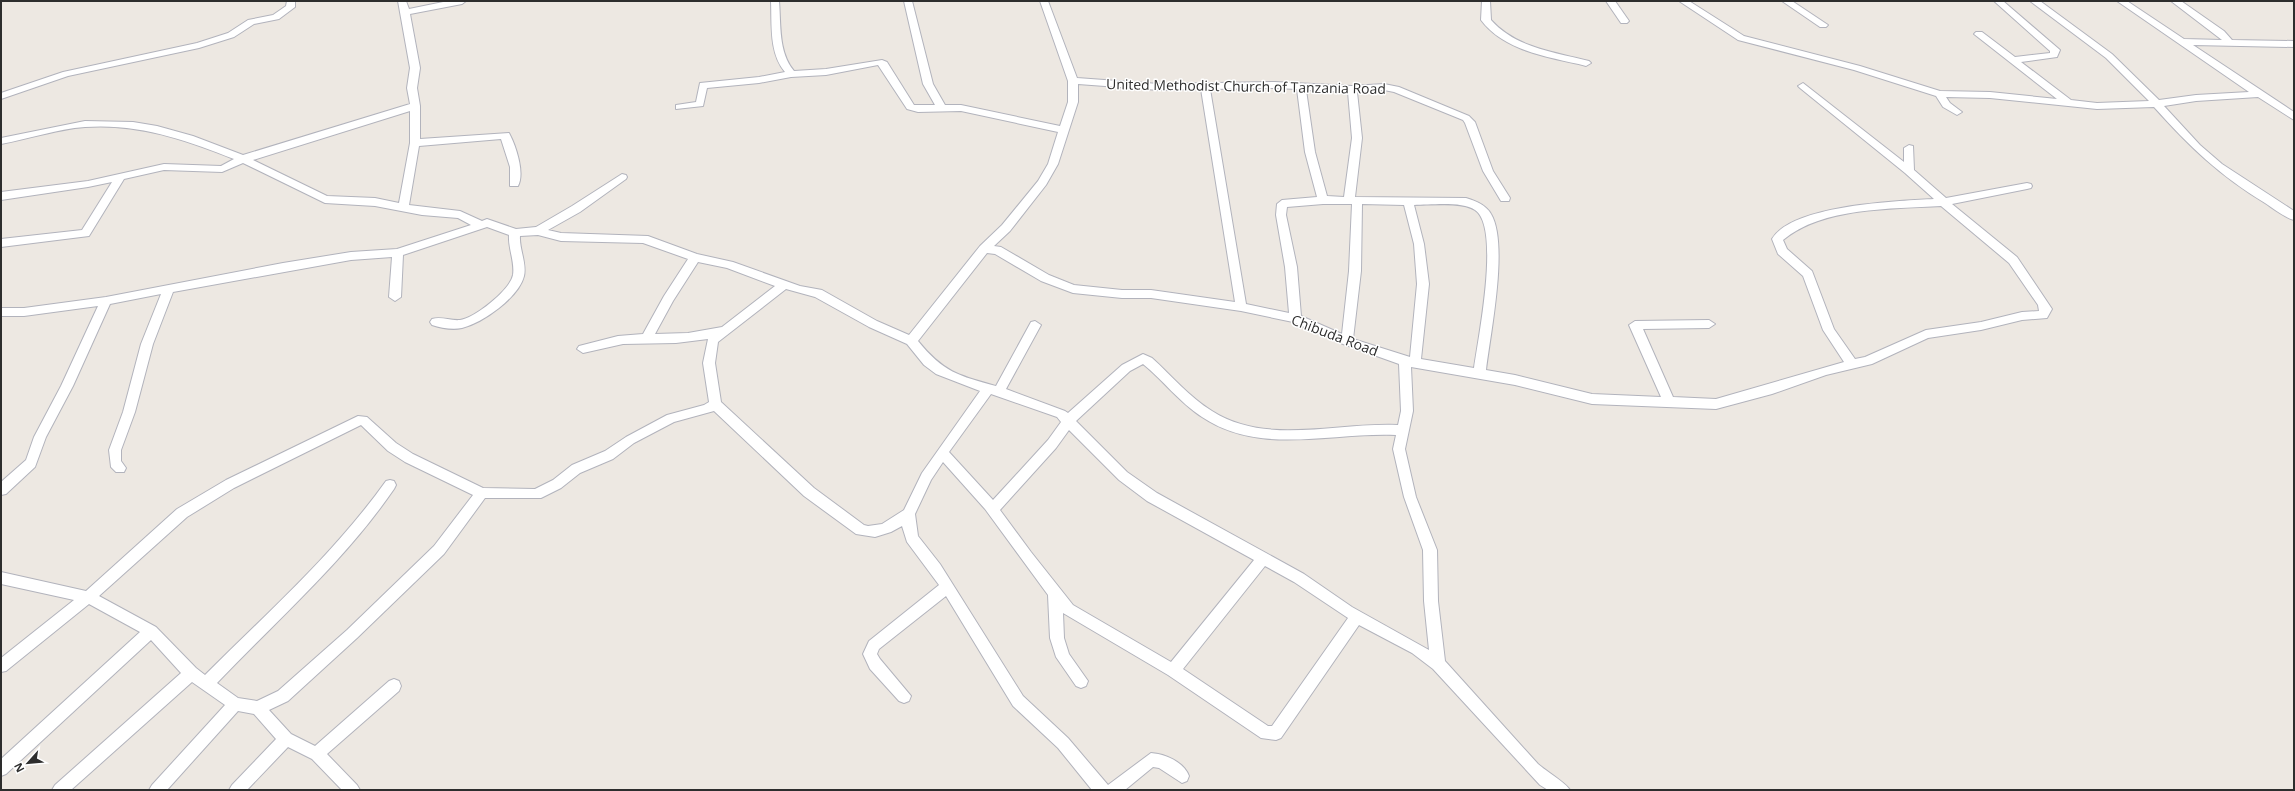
<svg xmlns="http://www.w3.org/2000/svg" width="2295" height="791" font-family="'Open Sans',sans-serif">
<rect width="100%" height="100%" fill="#ede8e2"/>
<g fill="none" stroke-linecap="round" stroke-linejoin="round">
<g stroke="#b2b3bc" stroke-width="2">
<g id="minor">
<path d="M287 1H295V7L279 19 254 24 234 37 199 48 68 76 1 99V93L63 72 197 43 228 33 248 20 273 15 286 6Z"/>
<path d="M398 1H406L409 9 448 1H466L462 4 410 14 420 68 417 88 420 106V139L509 133C516 146 525 173 518 186H510V167L501 139 419 146 409 205 460 211 482 221 487 219 516 229 536 227 572 206 622 174 626 175 627 177 626 179 580 212 548 230 561 233 648 236 697 254 733 262 800 286 822 290 877 321 909 335 980 246 1002 225 1038 181 1048 164 1058 132 961 111 918 112 907 109 878 65 826 75 791 77 759 83 707 88 703 106 676 109V105L696 102 700 83 759 77 785 72C769 53 772 25 771 1H779C781 24 778 52 794 71L826 69 882 60 887 62 914 105H935L923 84 904 1H912L933 84 945 105H961L1060 126 1068 102V81L1040 1H1048L1077 78 1159 84 1275 82 1352 86 1384 84 1399 87 1469 116 1475 122 1493 171 1510 198 1509 201H1501L1483 171 1465 123 1463 120 1394 92 1384 90 1357 92 1362 138 1355 197 1466 198C1476 201 1486 205 1491 214 1509 244 1490 335 1486 370L1515 375 1592 394 1661 397 1629 325 1635 321 1709 320 1715 324 1709 328 1643 329 1673 397 1716 399 1844 362 1823 330 1803 276 1778 254 1772 239C1792 205 1897 201 1934 199L1905 173 1800 88 1798 86 1803 83 1904 162V148L1909 145 1913 146 1914 170 1946 198 2027 183 2031 184 2032 186 2031 188 2027 189 1952 204 2017 257 2052 309 2047 318 2022 320 1981 330 1928 338 1872 364 1826 375 1772 394 1716 409 1592 404 1515 385 1411 367 1413 411 1405 449 1416 497 1437 550 1438 601 1445 661 1538 764C1546 771 1566 783 1570 790H1548L1540 785 1433 669 1412 653 1359 625 1281 738 1276 740 1261 738 1168 675 1063 613 1064 638 1069 654 1088 681 1086 686 1081 688 1076 686 1056 657 1050 638 1048 595 985 509 943 462 931 480 915 514 918 536 940 564 1023 696 1068 738 1108 785 1151 753C1165 754 1184 762 1189 776L1187 781 1182 783 1159 768 1153 767 1125 790H1092L1058 748 1013 706 946 596 879 649 877 654 880 659 911 696 909 701 904 703 899 701 870 669 863 654 869 641 939 585 907 542 902 526 891 532 875 537 856 534 804 496 714 411 674 422 634 443 613 459 580 473 561 488 541 498H485L444 554 357 638 288 701 269 710 291 734 315 746 389 681 394 679 399 681 401 686 399 691 327 754 357 785 360 790H342L312 759 288 747 247 790H229L232 785 276 739 254 714 238 711 167 790H149L152 785 225 705 192 682 71 790H52L55 785 181 673 151 640 6 774 1 776V759L140 632 89 604 6 671 1 672V658L74 600 1 584V572L86 591 177 509 226 480 358 416 367 417 396 443 413 454 483 488 535 489 553 480 572 465 605 451 626 437 667 415 704 405 709 402 703 363 708 339 676 343 623 344 583 353 577 349 579 346 618 336 643 334 664 296 688 259 643 243 561 241 538 235 520 236C519 249 527 263 524 276 519 297 483 323 462 328 453 330 441 328 432 325L430 322 432 319C441 316 450 321 460 320 475 318 510 290 513 275 515 262 508 248 509 235L487 227 403 255 401 297 395 301 389 297 392 257 351 260 173 292 153 344 135 412 121 450V461L126 468 124 472H116L111 467 109 450 123 412 141 344 161 294 110 304 73 386 46 437 35 467 6 494 1 495V482L26 460 34 437 61 386 98 306 24 316H1V308H24L106 297 283 263 351 252 397 249 471 225 458 218 422 215 375 206 325 203 243 163 222 172 164 170 124 179 89 236 1 247V239L82 230 112 182 88 187 1 200V192L88 181 164 164 221 166 234 159C186 140 138 123 85 127 57 129 28 139 1 144V138L85 121 133 122 157 126 193 136 243 155 410 104 407 88 410 68ZM1078 84 1159 90 1201 89 1235 302 1151 290H1122L1074 285 1049 275 1001 247 994 246 1010 231 1046 185 1058 164 1078 102ZM1275 88 1297 89 1305 152 1317 197 1282 200 1277 204 1276 215 1285 267 1289 313 1246 304 1210 89ZM1306 90 1348 92 1352 138 1344 197 1327 196 1315 152ZM410 111V143L399 203 375 198 327 196 253 160ZM1323 204H1352L1349 271 1342 334 1301 316 1297 267 1286 215 1287 207ZM1362 204 1404 205 1414 244 1417 284 1410 357 1353 339 1361 271ZM1414 205C1430 205 1462 201 1475 210 1501 227 1478 339 1474 368L1421 359 1429 284 1424 244ZM1941 206 2009 263 2038 305 2039 311 2022 312 1981 322 1926 330 1865 357 1855 359 1834 329 1812 271 1787 249 1783 240C1822 207 1892 209 1941 206ZM987 253 995 254 1041 281 1073 293 1122 298H1151L1241 311 1293 322 1343 344 1399 364 1401 411 1398 425C1337 422 1267 446 1212 411 1189 397 1172 376 1152 358L1143 354 1122 365 1068 413 1065 411 1006 389 1041 325 1035 321 1031 322 996 386C959 376 943 372 918 341ZM698 262 727 268 775 286 722 327 688 333 655 334 673 301ZM786 289 815 297 869 327 907 344 924 365 936 374 980 391 922 473 904 510 882 524 868 526 864 525 814 488 721 402 715 363 718 342ZM1143 364C1163 380 1179 402 1202 417 1260 456 1331 432 1396 435L1393 449 1404 497 1423 550 1424 601 1429 650 1352 607 1304 574 1157 493 1127 472 1076 421 1130 371ZM991 394 1057 417 1061 422 1048 440 993 500 949 452ZM361 425 388 451 405 462 473 495 434 546 347 630 278 691 257 701 238 698 217 683C278 619 344 562 394 489L396 485 394 481 390 480 386 481C334 554 268 612 205 675L196 668 156 627 99 596 187 517 234 488ZM1069 430 1119 480 1147 501 1254 560 1171 662 1073 605 1031 552 1000 510 1056 448ZM1265 566 1294 582 1348 618 1272 726H1268L1183 669Z"/>
<path d="M1482 1H1490L1491 20C1516 48 1554 52 1589 61L1591 63 1586 66C1550 57 1505 52 1481 20Z"/>
<path d="M1606 1H1615L1629 21 1627 23H1621Z"/>
<path d="M1679 1H1689L1744 36 1860 66 1940 91 1990 92 2057 99 1974 34 1976 32H1982L2015 57 2050 53V51L1994 1H2003L2060 50 2057 57 2021 62 2071 100 2097 103 2149 101 2106 58 2030 1H2040L2112 54 2159 100 2196 95 2249 92 2117 1H2127L2184 39 2222 40 2171 1H2181L2224 31 2232 40 2294 41V47L2193 45 2294 112V120L2258 97 2196 101 2164 106 2200 145 2222 164 2294 211V220C2284 217 2274 209 2265 203 2219 175 2190 147 2154 107L2097 109 1990 98 1946 97 1950 103 1962 112 1957 115 1943 107 1936 96 1854 70 1738 40Z"/>
<path d="M1782 1H1792L1828 25 1826 27H1820Z"/>
</g>
</g>
<use href="#minor" fill="#fff" fill-rule="evenodd"/>
</g>
<g text-anchor="middle" dominant-baseline="central" stroke-width="3" stroke-linejoin="round" paint-order="stroke">
<g font-size="14" fill="#2d2d2d" stroke="#fff">
<text transform="translate(1246 86) rotate(1)">United Methodist Church of Tanzania Road</text>
<text transform="translate(1335 335) rotate(21)">Chibuda Road</text>
</g>
</g>
<rect width="2295" height="791" fill="none" stroke="#2d2d2d" stroke-width="4"/>
<g transform="translate(28 763) rotate(243)" stroke="#ffffff" stroke-width="3" paint-order="stroke">
<path d="M0-3L7 15L0 10L-7 15Z" fill="#2d2d2d"/>
<text y="-6" font-size="11" font-weight="bold" text-anchor="middle" fill="#2d2d2d">N</text>
</g>
</svg>
